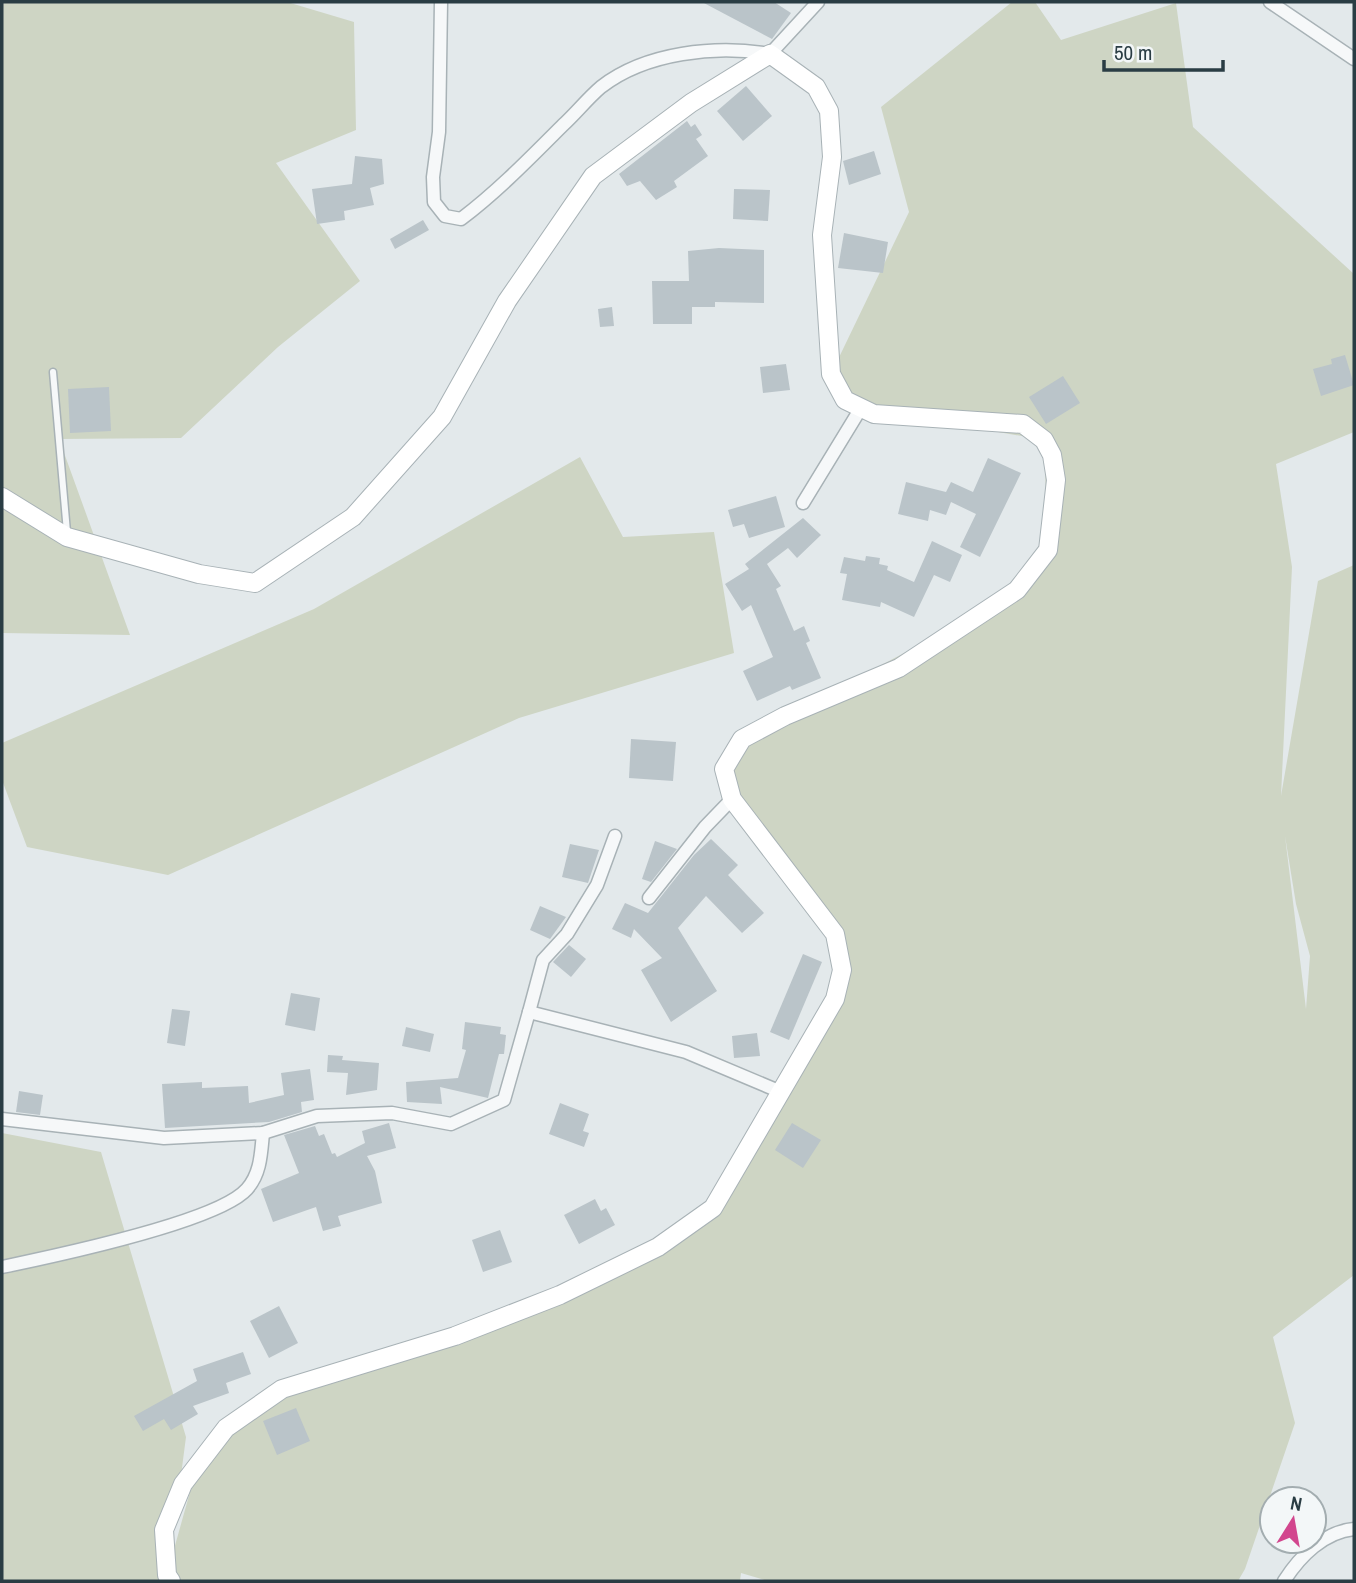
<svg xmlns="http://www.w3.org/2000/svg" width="1356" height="1583" font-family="'Archivo Narrow',sans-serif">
<rect width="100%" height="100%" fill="#e3e9eb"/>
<g fill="#ced5c4" fill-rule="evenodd">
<path d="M2 2H287L354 22 356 130 276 163 360 281 278 347 181 438 59 439 130 635 2 633Z"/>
<path d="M1012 2H1035L1061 40 1176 3 1193 127 1354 274V432L1276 464 1292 567 1281 796 1318 581 1354 565V1275L1273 1337 1295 1423 1245 1569 1238 1581H768L741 1573 740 1581H2V1133L101 1152 186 1437 169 1567 197 1467 282 1389 582 1284 713 1208 835 999V934L732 799 735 752 785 716 991 607 1048 550 1044 440 861 408 831 374 909 212 881 107ZM1285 836 1296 904 1310 956 1306 1009Z"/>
<path d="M580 457 623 537 714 532 734 653 519 718 168 875 27 847 2 780V743L314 609Z"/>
</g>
<g fill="#bac4c9">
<path d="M702 2H774L791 13 772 39Z"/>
<path d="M746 86 772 116 743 141 717 111Z"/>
<path d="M687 121 691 127 695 124 702 135 696 139 708 156 674 181 677 187 656 200 640 181 627 186 619 174Z"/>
<path d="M874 151 881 174 849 185 843 161Z"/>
<path d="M355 156 382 159 384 184 370 188 374 205 344 211 345 220 317 224 312 189 352 184Z"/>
<path d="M734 189 770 190 768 221 733 219Z"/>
<path d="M423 220 429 230 395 249 390 239Z"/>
<path d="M844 233 888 242 883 273 838 268Z"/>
<path d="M719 248 764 250V303L715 302V307H692V324H653L652 281H689L688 251Z"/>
<path d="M612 307 614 326 600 327 598 309Z"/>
<path d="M1345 355 1354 385 1321 396 1313 369 1332 364 1331 359Z"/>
<path d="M786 364 790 390 763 393 760 367Z"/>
<path d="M1063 376 1080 403 1046 424 1029 397Z"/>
<path d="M109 387 111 431 70 433 68 389Z"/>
<path d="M988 458 1021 473 980 557 960 547 976 514 951 502 946 515 930 510 928 521 898 514 906 482 946 492 951 482 973 492Z"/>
<path d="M776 496 785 527 749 538 744 524 733 527 728 510Z"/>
<path d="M803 518 821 535 797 558 788 548 767 564 781 586 776 589 794 631 804 626 810 641 806 643 821 678 792 690 790 686 757 701 743 671 773 657 751 605 742 611 725 584 749 569 745 564Z"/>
<path d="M932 541 962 555 950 582 934 575 914 617 881 602 880 607 842 600 847 574 840 573 844 557 865 561 866 556 880 558 879 564 888 566 887 570 914 582Z"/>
<path d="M631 739 676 742 673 781 629 778Z"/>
<path d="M711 839 738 865 728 875 764 913 742 933 706 896 678 928 717 991 671 1022 641 970 662 958 634 929 631 938 612 929 625 903 648 913 694 855Z"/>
<path d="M655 841 677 849 651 882 642 879Z"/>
<path d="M570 844 599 850 588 883 562 877Z"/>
<path d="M540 906 566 917 550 939 530 930Z"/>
<path d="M569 945 586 959 571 977 553 962Z"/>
<path d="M803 954 822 962 789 1040 770 1032Z"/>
<path d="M291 993 320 998 315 1031 285 1025Z"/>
<path d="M172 1009 190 1011 185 1046 167 1043Z"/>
<path d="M465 1022 501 1027 500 1034 506 1035 504 1054H499L488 1098 440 1087 442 1104 407 1102 406 1082 458 1078 466 1050 462 1049Z"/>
<path d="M406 1027 434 1034 430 1052 402 1046Z"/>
<path d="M757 1033 760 1056 734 1058 732 1036Z"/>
<path d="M328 1055 343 1056 342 1060 379 1063 377 1090 346 1095 348 1073 327 1072Z"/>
<path d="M310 1069 314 1100 301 1102 302 1112 269 1122 165 1128 162 1084 202 1082V1088L248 1086 249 1103 284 1095 281 1073Z"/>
<path d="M19 1091 43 1095 40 1115 16 1112Z"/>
<path d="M560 1103 589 1114 583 1131 589 1133 584 1147 549 1134Z"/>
<path d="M389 1123 396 1148 367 1156 375 1171 382 1203 338 1216 341 1226 323 1231 316 1207 273 1222 261 1189 299 1173 284 1135 315 1126 319 1136 324 1134 332 1154 335 1153 337 1157 365 1143 362 1131Z"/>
<path d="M792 1123 821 1140 803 1168 775 1150Z"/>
<path d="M595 1199 601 1211 606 1208 615 1225 579 1244 564 1215Z"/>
<path d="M500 1230 512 1262 483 1272 472 1240Z"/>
<path d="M279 1306 298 1343 269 1358 250 1321Z"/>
<path d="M243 1352 251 1374 226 1383 229 1393 193 1406 198 1414 171 1430 164 1419 143 1431 134 1416 197 1381 193 1369Z"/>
<path d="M296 1408 310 1441 277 1455 263 1421Z"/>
</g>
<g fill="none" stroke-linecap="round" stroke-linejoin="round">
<g stroke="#a8b2b6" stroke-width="9">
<path id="lane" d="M53 372 67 532"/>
</g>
<g stroke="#a8b2b6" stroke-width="15">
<g id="street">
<path d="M441 2 439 132 433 177 434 202 445 216 461 219C498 191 530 158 563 125 576 113 588 98 601 87 646 52 716 45 770 54L818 2"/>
<path d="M1270 2 1354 59"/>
<path d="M803 503 861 408"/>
<path d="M649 898 705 827 732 799"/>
<path d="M529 1012 543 960 567 934 597 885 615 836"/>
<path d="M2 1119 164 1138 263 1133 317 1116 392 1113 451 1124 504 1100 529 1012 686 1052 781 1092"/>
<path d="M2 1267C50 1257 218 1222 247 1189 261 1173 261 1153 263 1133"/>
<path d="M1284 1581C1300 1556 1324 1532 1354 1529"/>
</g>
</g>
<g stroke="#a8b2b6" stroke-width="20">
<path id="secondary" d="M2 497 67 537 199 574 255 583 353 517 442 417 507 301 593 176 691 103 770 54 816 87 829 111 832 157 822 235 831 374 845 400 874 414 1023 424 1044 440 1052 455 1056 480 1048 550 1017 590 899 668 785 716 742 739 724 769 732 799 835 934 842 970 835 999 713 1208 658 1247 560 1295 455 1336 282 1389 226 1428 183 1484 164 1530 167 1575 171 1581"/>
</g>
<use href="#lane" stroke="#f6f8f9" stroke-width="6"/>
<use href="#street" stroke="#f6f8f9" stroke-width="12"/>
<use href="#secondary" stroke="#fff" stroke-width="18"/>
</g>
<rect width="1356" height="1583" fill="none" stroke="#2a3d44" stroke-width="7"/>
<g transform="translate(1293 1520) rotate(11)"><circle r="33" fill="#f3f7f8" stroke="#a3adb0" stroke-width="2"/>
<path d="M0-5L12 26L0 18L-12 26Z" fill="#d2468e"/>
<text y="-10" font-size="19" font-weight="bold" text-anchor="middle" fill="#2a3d44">N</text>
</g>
<path d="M1104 60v10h119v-10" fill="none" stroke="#2a3d44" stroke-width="3.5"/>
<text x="1114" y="60" font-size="21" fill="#2a3d44" stroke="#f3f7f8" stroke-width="5" paint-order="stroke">50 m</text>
</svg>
